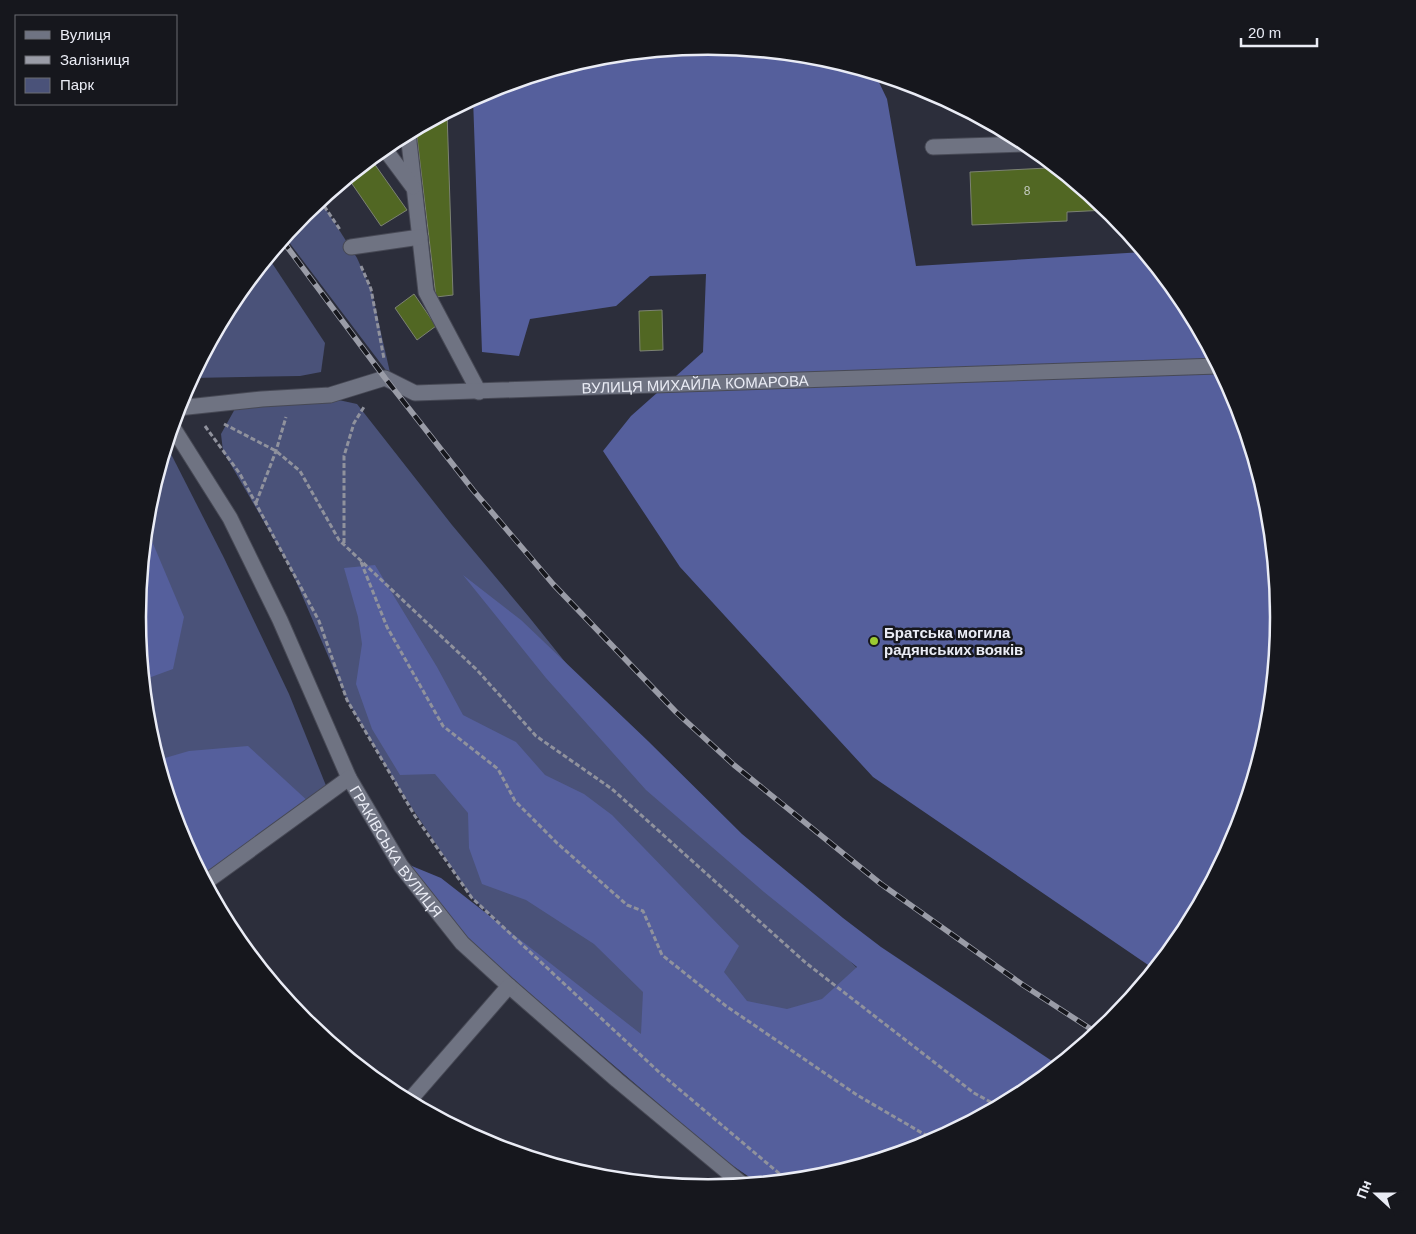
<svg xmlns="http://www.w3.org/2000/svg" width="1416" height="1234" font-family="Helvetica,sans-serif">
<rect width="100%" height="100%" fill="#2c2e3b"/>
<g fill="#4a5279">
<path d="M320 200 357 258 371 289 391 377 285 237 305 213Z"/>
<path d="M268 257 325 343 321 372 300 376 191 378 234 300Z"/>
<path d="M334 399 357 404 452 525 529 617 630 743 857 968 819 1177 616 1032 472 898 400 790 347 700 289 565 223 451 221 434 236 407Z"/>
<path d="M166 448 171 454 224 558 289 694 329 793 311 806 159 763 148 728 137 617 148 505Z"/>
</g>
<g fill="#555f9c">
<path d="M708 46 820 57 875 74 887 99 916 266 1143 252 1183 300 1235 399 1268 506 1279 617 1268 729 1235 836 1182 934 1154 969 873 777 680 567 603 451 631 416 703 352 706 274 650 276 616 306 530 319 519 356 482 352 473 98 490 90 597 57Z"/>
<path d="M146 527 184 617 173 669 143 680 137 617Z"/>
<path d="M375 565 437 667 463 715 516 742 545 775 584 794 612 815 739 946 724 972 747 1001 787 1009 822 999 857 967 764 892 646 790 546 678 463 575 521 620 648 741 742 834 843 918 881 947 1058 1065 1025 1092 926 1144 819 1177 758 1183 723 1159 465 938 407 864 441 878 641 1034 643 992 594 944 526 900 482 884 469 848 468 813 435 774 400 775 372 729 356 684 362 644 358 617 344 568Z"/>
<path d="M248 746 310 803 202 876 181 835 158 760 189 751Z"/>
</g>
<g fill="#516723" stroke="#7c8273">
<path d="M447 112 453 295 436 297 416 129Z"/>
<path d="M371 159 407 210 381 226 348 178Z"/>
<path d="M1047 162H1049L1107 210 1067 212V221L972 225 970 172 1047 168Z"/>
<path d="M414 294 436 326 417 340 395 308Z"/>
<path d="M662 310 663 350 640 351 639 311Z"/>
</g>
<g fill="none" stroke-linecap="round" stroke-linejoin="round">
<g stroke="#474955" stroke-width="17">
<g id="minor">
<path d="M408 133 426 292 479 392"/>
<path d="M933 147 1027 144"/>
<path d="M384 148 413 187"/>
<path d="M351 247 420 237"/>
<path id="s1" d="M178 408 262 399 330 395 385 378 415 393 1218 366"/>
<path id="s2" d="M172 426 230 518 280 620 349 778 401 866 462 943 509 986 617 1080 742 1184"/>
<path d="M206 882 349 778"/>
<path d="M409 1101 509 986"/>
</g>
</g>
<g stroke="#90929d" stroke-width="3" stroke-dasharray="5 2.5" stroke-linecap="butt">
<path d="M320 200 341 231"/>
<path d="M361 266 371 289 384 359"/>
<path d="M224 424 276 451 300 471 339 540 477 670 536 736 612 789 806 963 974 1093 998 1106"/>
<path d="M205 426 240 474 319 621 347 700 415 816 472 898 660 1073 787 1180"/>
<path d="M256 503 276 451 286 417"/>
<path d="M344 543V456L354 423 364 407"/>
<path d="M361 562 387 627 443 726 498 769 515 801 557 843 627 905 643 911 662 955 726 1006 857 1095 934 1140"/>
</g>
<use href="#minor" stroke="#6f7382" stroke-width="15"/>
<g stroke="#9a9ca7" stroke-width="5.5">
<path id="rail" d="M282 240 385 378 473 490 553 584 676 712 734 765 881 884 1023 985 1097 1033"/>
</g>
<use href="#rail" stroke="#16171d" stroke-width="4" stroke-dasharray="11" stroke-linecap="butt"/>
</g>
<circle fill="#9cca31" stroke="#16171d" stroke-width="2" cx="874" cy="641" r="5"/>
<g text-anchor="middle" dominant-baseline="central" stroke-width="5" stroke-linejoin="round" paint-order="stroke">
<g font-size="12" fill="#c4cbc0">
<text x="1027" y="191">8</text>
</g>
<g font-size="15" fill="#eaecf5" stroke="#16171d">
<text stroke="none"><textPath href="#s1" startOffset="524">ВУЛИЦЯ МИХАЙЛА КОМАРОВА</textPath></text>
<text stroke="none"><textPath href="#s2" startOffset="482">ГРАКІВСЬКА ВУЛИЦЯ</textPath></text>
</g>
<g font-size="15" font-weight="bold" fill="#eaecf5" stroke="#16171d" text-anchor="start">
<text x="884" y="632">Братська могила<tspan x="884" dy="17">радянських вояків</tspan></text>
</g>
</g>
<path d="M0 0H1416V1234H0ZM146 617a562 562 0 1 1 1124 0a562 562 0 1 1-1124 0Z" fill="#16171d" fill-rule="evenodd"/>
<path fill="none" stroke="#eaecf5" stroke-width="2.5" d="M146 617a562 562 0 1 1 1124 0a562 562 0 1 1-1124 0Z"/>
<rect x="15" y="15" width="162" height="90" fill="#16171d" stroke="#6b6c73"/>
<rect x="25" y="31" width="25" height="8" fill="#6f7382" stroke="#6b6c73"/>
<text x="60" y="40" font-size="15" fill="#eaecf5">Вулиця</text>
<rect x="25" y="56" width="25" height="8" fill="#9a9ca7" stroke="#6b6c73"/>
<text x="60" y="65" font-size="15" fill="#eaecf5">Залізниця</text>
<rect x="25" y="78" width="25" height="15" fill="#4a5279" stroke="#6b6c73"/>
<text x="60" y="90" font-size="15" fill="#eaecf5">Парк</text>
<g transform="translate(1376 1194) rotate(291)" stroke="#16171d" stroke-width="4" paint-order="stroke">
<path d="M0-4L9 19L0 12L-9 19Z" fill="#eaecf5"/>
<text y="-8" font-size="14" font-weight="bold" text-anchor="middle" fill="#eaecf5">Пн</text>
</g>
<path d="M1241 38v8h76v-8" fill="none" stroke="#eaecf5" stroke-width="2.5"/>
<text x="1248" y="38" font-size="15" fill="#eaecf5" stroke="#16171d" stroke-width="4" paint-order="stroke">20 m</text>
</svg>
